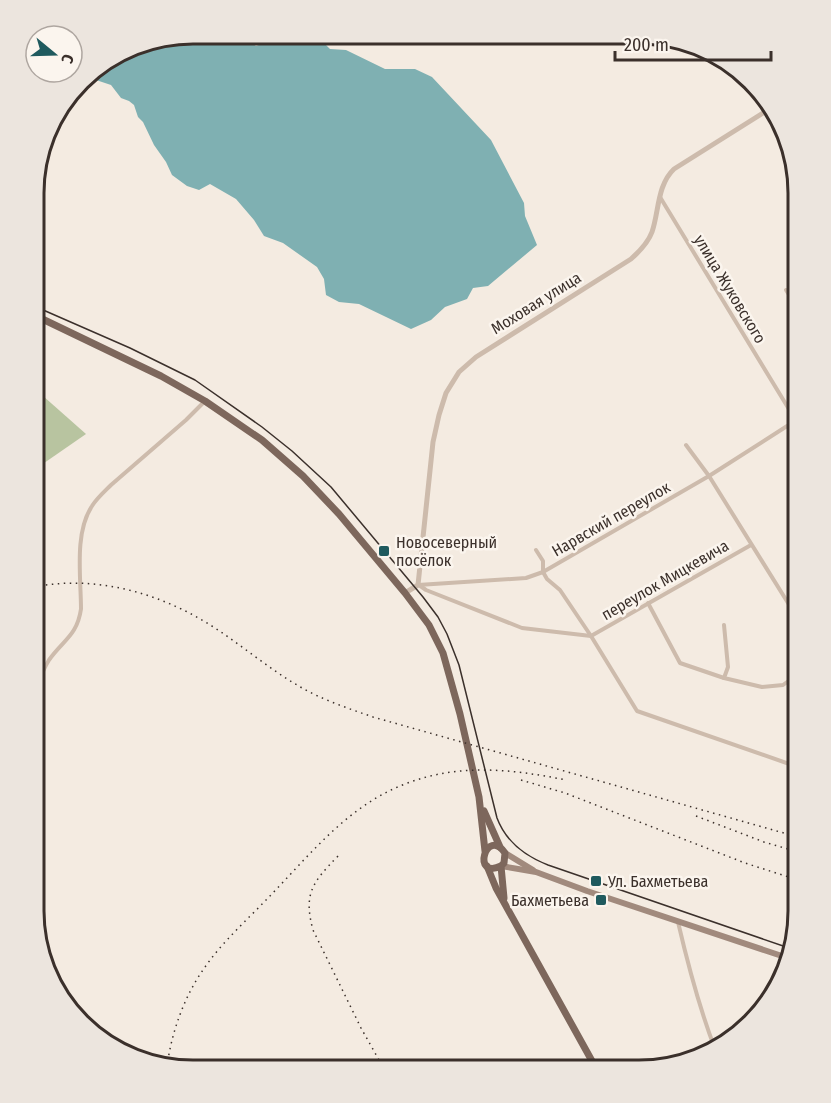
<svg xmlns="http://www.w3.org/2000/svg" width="831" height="1103" font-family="'Fira Sans Condensed',sans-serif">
<rect width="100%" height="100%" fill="#f4ebe1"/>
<path fill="#b8c4a0" d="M34 388 86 434 34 470Z"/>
<path fill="#7fb0b2" d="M192 33H232L243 37 256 46 273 40 290 44 321 40 330 49 346 50 385 69H415L432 77 491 140 524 203 525 216 537 245 488 286 473 288 467 299 445 307 431 320 411 329 359 304 339 302 326 295 324 279 317 267 283 243 264 236 254 220 236 199 210 184 199 190 187 186 172 175 166 162 154 145 143 122 138 117 134 105 129 101 121 98 111 85 84 76 88 72 141 42Z"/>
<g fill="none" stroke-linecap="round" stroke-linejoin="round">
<g stroke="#cdbbac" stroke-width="4">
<path d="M660 197 798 424"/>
<path d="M786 290 798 309"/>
<path d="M686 445 709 476 798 619"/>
<path d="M536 550 543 561V572L547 579 560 590 591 636 637 711 798 767"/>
<path d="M418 585 526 578 543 572 709 476 798 419"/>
<path d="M419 585 426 590 522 628 591 636 751 545"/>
<path d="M648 603 680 663 724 678"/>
<path d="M724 625 728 667 724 678 762 687 783 685 798 674"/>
<path d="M33 696C38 684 42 671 49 660 63 640 77 636 81 609 81 578 74 533 92 506 97 498 104 492 111 485L186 420 205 401"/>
<path d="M678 922C688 965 699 1007 715 1049"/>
</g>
<path stroke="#cdbbac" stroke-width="5" d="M405 593 418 585 433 442 439 415 446 393 459 372 476 357 631 259C640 251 648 243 652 232 659 212 657 185 674 169L771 108"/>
<g stroke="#a18a7d" stroke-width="6">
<path d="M505 853 533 870"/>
<path d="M501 866 536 872 587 891 785 957"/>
</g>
<g stroke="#7d675c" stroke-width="7">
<path d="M34 315 161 376 205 401 262 440 303 476 339 514 405 593 429 625 443 653 460 714 479 797 485 851"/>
<path d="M484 811 500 847"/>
<path d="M487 866 496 888 597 1070"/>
<path d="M501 866C471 880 486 826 505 853L504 863 501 866 504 898"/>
</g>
<path stroke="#3b302b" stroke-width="1.5" d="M34 306 130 348 195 380 262 427 292 451 331 487 423 597 438 617 447 634 459 665 497 818C506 842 525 856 548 865L789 948"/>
<g stroke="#3b302b" stroke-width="1.5" stroke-dasharray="1.5 4.5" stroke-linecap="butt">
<path d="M34 587C99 574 167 595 221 632 246 649 270 669 297 685 320 699 347 708 373 717L798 837"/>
<path d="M521 780 565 793 745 863 798 880"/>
<path d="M696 816 764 842 798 852"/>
<path d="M338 856C313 882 303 893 313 930L361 1028 384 1069"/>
<path d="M48 973 54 987"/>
<path d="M167 1067C171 1034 184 997 203 970 221 943 245 922 267 899 309 856 347 806 405 784 459 763 511 769 566 780"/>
</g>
</g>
<g fill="#1f5a5e" stroke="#fbf5ee" stroke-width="2">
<rect x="378" y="545" width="12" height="12" rx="3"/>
<rect x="590" y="875" width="12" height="12" rx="3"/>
<rect x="595" y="894" width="12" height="12" rx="3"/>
</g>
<g text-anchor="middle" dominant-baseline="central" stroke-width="5" stroke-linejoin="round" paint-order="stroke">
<g font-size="16" fill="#3b302b" stroke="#fbf5ee">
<text transform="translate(730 289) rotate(59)">улица Жуковского</text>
<text transform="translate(536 303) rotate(-32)">Моховая улица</text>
<text transform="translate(611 519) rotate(-30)">Нарвский переулок</text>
<text transform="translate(665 580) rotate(-30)">переулок Мицкевича</text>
</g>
<g font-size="16" fill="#3b302b" stroke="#fbf5ee" text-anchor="start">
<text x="396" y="542">Новосеверный<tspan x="396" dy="18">посёлок</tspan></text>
<text x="608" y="881">Ул. Бахметьева</text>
<text x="589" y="900" text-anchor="end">Бахметьева</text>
</g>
</g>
<path d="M0 0H831V1103H0ZM193 44H639A149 149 0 0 1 788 193V911A149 149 0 0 1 639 1060H193A149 149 0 0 1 44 911V193A149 149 0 0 1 193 44Z" fill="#ece5de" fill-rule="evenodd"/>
<path fill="none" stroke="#3b302b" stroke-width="3" d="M193 44H639A149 149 0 0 1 788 193V911A149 149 0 0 1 639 1060H193A149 149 0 0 1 44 911V193A149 149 0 0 1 193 44Z"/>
<g transform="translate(54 54) rotate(109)"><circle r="28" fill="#fbf5ee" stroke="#aea6a0" stroke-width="1.5"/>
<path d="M0-4.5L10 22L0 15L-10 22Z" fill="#1f5a5e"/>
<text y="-9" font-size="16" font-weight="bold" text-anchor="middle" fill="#3b302b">С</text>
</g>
<path d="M615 51v9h156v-9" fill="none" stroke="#3b302b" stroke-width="3"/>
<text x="624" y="51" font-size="18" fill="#3b302b" stroke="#fbf5ee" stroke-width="4.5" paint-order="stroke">200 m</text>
</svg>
